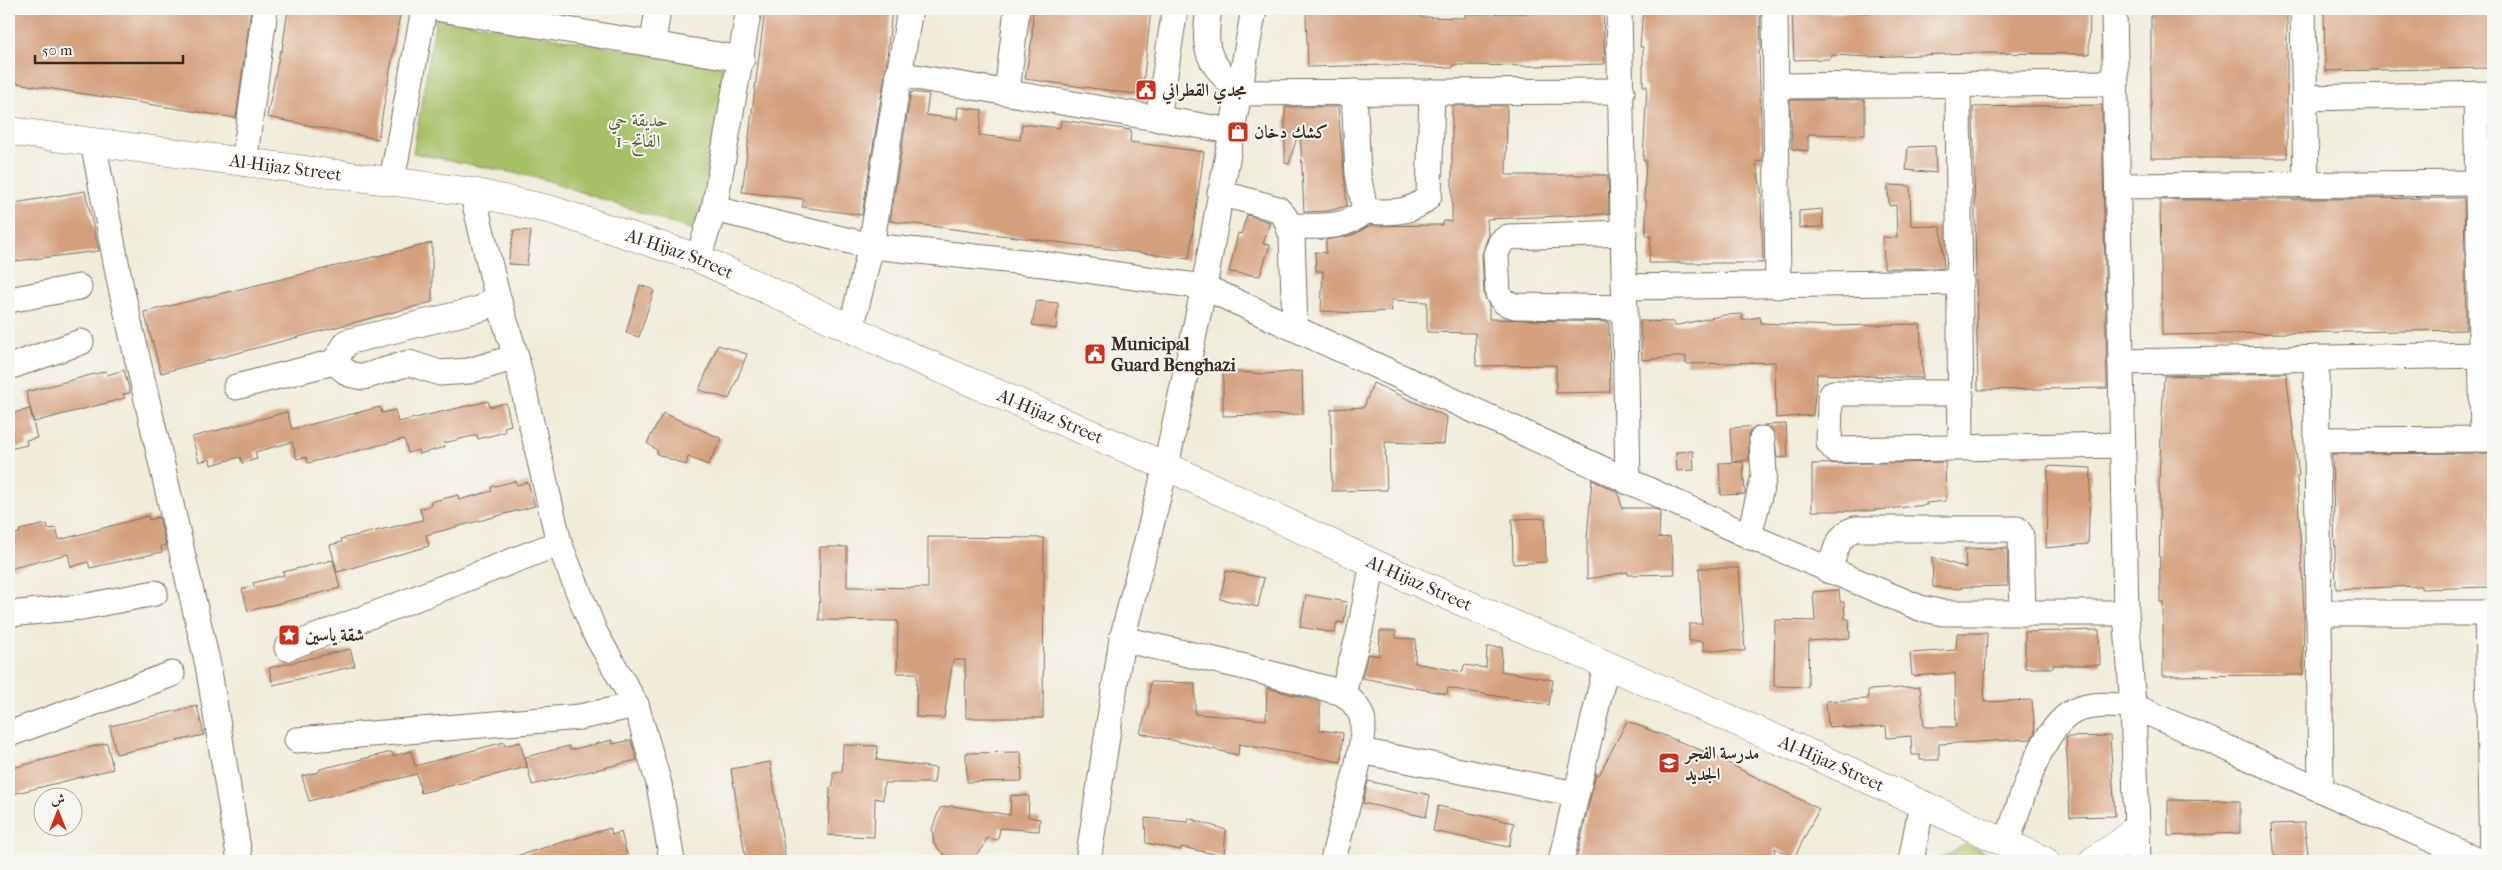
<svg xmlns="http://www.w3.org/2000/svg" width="2502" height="870" font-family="'IM FELL French Canon',Amiri,serif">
<rect width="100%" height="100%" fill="#f6f6f2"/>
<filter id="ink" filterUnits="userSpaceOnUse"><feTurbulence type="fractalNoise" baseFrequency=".02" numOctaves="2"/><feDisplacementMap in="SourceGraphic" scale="10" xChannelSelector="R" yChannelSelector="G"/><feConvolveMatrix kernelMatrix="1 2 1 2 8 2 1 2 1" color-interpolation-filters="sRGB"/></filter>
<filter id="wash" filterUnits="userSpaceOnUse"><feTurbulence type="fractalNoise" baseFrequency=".0096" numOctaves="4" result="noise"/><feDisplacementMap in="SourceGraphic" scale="20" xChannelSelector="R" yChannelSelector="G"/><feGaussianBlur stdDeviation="1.12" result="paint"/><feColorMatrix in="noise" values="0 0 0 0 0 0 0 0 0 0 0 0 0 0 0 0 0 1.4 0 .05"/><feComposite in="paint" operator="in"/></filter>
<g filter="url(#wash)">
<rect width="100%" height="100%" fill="#f1ecda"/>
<g fill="#a7c066" stroke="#717542">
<path d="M436 17 729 68 698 232 543 179 413 153Z"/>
<path d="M1966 844 2004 861H1936Z"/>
</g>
<g id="blocks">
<g fill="#d49f7c">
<path d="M9 9H251L236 118 9 82Z"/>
<path d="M288 9H401L378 139 267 117 280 51H282Z"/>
<path d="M765 9H892L886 67 862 215 802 207 804 199 742 192Z"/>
<path d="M1033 9H1151L1142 95 1025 79 1032 39Z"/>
<path d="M1307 9H1420L1421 17 1465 18V14L1545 13 1603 9 1605 64 1533 66 1453 65V68L1385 65 1308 67 1306 18Z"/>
<path d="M1643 9H1760L1761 50H1759L1762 162 1756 161 1762 196 1761 197 1763 263H1649L1651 236H1646V199H1644L1646 160H1643L1647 86H1643V47H1640Z"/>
<path d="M1874 9H2090L2089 54 1971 53 1869 57 1831 55V59L1794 60 1792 13 1874 12Z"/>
<rect x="2151" y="9" width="136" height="149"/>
<path d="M2324 9H2493V68L2325 71Z"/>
<path d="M911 92 929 94 926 115 957 119 958 107 982 110 979 135 1020 140 1022 124 1060 128 1061 120 1131 130 1130 142 1204 152 1189 259 890 221Z"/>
<path d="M1790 100H1865V135L1808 134V151L1792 149Z"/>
<path d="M2102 105 2107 388 1978 390 1973 107Z"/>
<path d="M1452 106H1507L1506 175H1608L1609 214 1487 219 1488 236 1482 255 1484 295 1489 306V319L1609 322 1610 392 1556 393V365L1476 366 1475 333 1427 332V302L1390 300 1392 311 1355 313 1321 311 1323 271H1316L1315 252 1326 253V240L1353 235 1369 226 1442 225 1444 221H1452Z"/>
<path d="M1285 107H1338L1347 206 1328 211 1304 212 1300 127 1289 164 1285 163Z"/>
<path d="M1935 146 1936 173 1906 170 1908 147Z"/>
<path d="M1888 185 1910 186 1911 225 1941 227 1944 268H1884L1883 237 1897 238 1896 205 1889 206Z"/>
<path d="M85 191 99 251 9 262V204Z"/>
<path d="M2464 198 2466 330 2162 335 2160 200Z"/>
<path d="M1822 209 1823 227 1799 228V211Z"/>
<path d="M1247 215 1270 222 1263 244 1270 245 1260 276 1229 272 1238 233 1241 234Z"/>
<path d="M514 230 531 231 527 265 508 264Z"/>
<path d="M432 243V302L161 373 144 312Z"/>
<path d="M640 285 654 290 639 337 626 333Z"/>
<path d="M1037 301 1058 303 1056 329 1032 325Z"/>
<path d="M1743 314 1742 320 1760 317 1761 323 1831 326 1920 324 1923 378 1817 374 1813 415 1776 418 1775 362 1686 364V356L1642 360 1640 321 1674 322V326L1724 315Z"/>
<path d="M718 345 747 354 729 399 699 390Z"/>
<path d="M124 370 130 393 123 394 125 398 34 422 26 392 106 371 107 375Z"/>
<path d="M1223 371 1266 374 1302 371 1303 414 1223 416Z"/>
<path d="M2286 373 2299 476H2297L2304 610 2303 675 2163 676V602H2160L2159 479 2164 376Z"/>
<path d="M1373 383 1447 417 1444 444 1385 442 1387 490 1332 491 1331 409 1364 407Z"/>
<path d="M488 401 490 407 506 403 511 425 504 427 505 432 478 439 477 435 444 443 445 447 419 454 418 450 408 453 404 439 308 463 306 457 297 459 292 442 255 452 257 459 242 463 240 457 211 465 210 459 199 462 192 437 287 412 292 429 380 407 382 413 395 410 398 422Z"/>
<path d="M30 409 37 438 26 440 27 445 9 449V414Z"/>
<path d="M663 413 722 439 708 465 688 457 686 465 657 454V450L647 443Z"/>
<path d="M1786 424 1788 457 1777 458 1774 432 1764 425Z"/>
<path d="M1758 426 1749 433V460L1732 462 1730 428Z"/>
<path d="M1693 451 1694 470 1677 471 1676 452Z"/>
<path d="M2493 453V517H2490L2491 587 2421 589V586L2336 589 2332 454Z"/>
<path d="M1743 462 1745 494 1721 495 1719 463Z"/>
<path d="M1945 462 1946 501 1926 503 1927 505 1866 511H1812V464Z"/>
<path d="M2048 466 2091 468 2088 544 2046 548Z"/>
<path d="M1592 480 1618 492 1622 508H1653L1660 511 1659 538 1670 537 1675 574 1628 575V572L1587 579V538Z"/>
<path d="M515 481 517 485 528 482 535 506 426 535 429 546 337 572 330 545 342 542 341 539 423 520 420 509 431 505 430 502 458 495 459 500 492 491 491 487Z"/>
<path d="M148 516 149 520 159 517 166 545 161 546 162 552 90 568 88 562 71 567 68 554 9 569V535L20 533 19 530 47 524 48 529 56 528 59 540Z"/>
<path d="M1545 518 1546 562 1513 564 1512 519Z"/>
<path d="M928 537 1044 538 1043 718H966L965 660H953L944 718 916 717 917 673H897L898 621 819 620 820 547H847V587L928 588Z"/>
<path d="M2007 548 2008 586 1961 587V589L1933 587 1932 557 1966 568 1965 549Z"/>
<path d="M333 560 340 588 248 611 242 589 254 586 253 583 284 575 283 572Z"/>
<path d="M1699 568H1739L1745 651 1703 650V641H1689V624H1702Z"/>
<path d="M1226 571 1264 578 1258 607 1220 599Z"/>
<path d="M1839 590 1840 602H1844L1845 619H1849L1850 638 1809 641 1808 687 1774 686 1775 620 1815 621 1813 592Z"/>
<path d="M1306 595 1347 602 1344 623 1337 622 1335 633 1300 627Z"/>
<path d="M2099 630 2100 665H2053V668H2025V632Z"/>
<path d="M1380 631H1396V638L1416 639 1415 663 1463 672 1464 665 1486 668 1487 647H1502L1501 671 1553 680 1549 705 1448 688 1447 694 1362 678 1368 654 1379 656Z"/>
<path d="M1957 633H1987L1984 702 2032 700 2035 732 2031 739 1939 744V760H1920V755H1912L1911 736 1887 738 1886 726 1856 728H1844V726L1828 727 1826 701 1868 699V690L1920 687 1924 727H1956L1955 673 1912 676 1910 653 1956 650Z"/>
<path d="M350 649 355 666 273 685 269 668Z"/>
<path d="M1150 682 1195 683V714L1266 720 1267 688 1320 702V730L1343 733 1341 762 1239 744 1238 755 1140 733 1149 703Z"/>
<path d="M197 706 204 735 116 754 110 726Z"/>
<path d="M1627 721 1706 752 1819 809 1794 858 1775 848 1773 861H1576L1596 773 1599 775Z"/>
<path d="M2110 736 2115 816 2070 817 2066 737Z"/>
<path d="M612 740 613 744 631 740 637 760 532 785 525 757 569 746 570 750Z"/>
<path d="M504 742 505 746 520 742 527 767 421 793 417 774 309 801 302 776 319 772 320 769 392 752 393 756 411 751 415 766Z"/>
<path d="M107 743 113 769 9 795V769Z"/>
<path d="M843 745 878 746 877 760 936 768 934 783H884L883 800 875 798 874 837 828 835 830 787H833V772H842Z"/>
<path d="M1021 752 1022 781 967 782 966 753Z"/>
<path d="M770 762 786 861H746L731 769Z"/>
<path d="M1368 781 1430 795 1426 817 1363 803Z"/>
<path d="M1011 795 1029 796 1028 817 1040 819 1039 831 1000 828 998 840 987 838 983 848 972 858 957 860 944 855 934 844 932 829 940 808 952 806 1010 815Z"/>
<path d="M2168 800 2240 801V833L2168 836Z"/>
<path d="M1438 806 1514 823 1509 847 1433 831Z"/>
<path d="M1145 818 1188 822V818L1226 830 1224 856 1181 847V850L1146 843Z"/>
<path d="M2304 823 2309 861H2275L2272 824Z"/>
<path d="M610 828 612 835 621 832 627 855 607 861H514L513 857Z"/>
</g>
</g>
</g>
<g filter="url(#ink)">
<use href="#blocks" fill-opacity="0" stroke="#7b6e60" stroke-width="1"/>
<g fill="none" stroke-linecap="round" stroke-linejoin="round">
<g stroke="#7b6e60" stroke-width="27">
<g id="minor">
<path d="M441 9 742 59"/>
<path d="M1209 9C1202 55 1209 59 1238 93L1622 91"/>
<path d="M1619 9 1628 482"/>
<path d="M1775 9 1778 286"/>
<path d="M2114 9 2126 613 2133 706 2138 861"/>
<path d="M2303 9 2306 185"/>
<path d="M653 43 658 9"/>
<path d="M898 74 1231 131"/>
<path d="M1958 85 1961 447"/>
<path d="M1776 86 2116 83"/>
<path d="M1007 92 1017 9"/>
<path d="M1354 92 1358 174 1365 211C1388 213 1413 214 1429 196L1432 92"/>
<path d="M2476 94 2483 439"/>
<path d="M2305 98 2493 94"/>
<path d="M1158 119 1175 9"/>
<path d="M93 142 120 283 208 665 240 861"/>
<path d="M244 163 265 9"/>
<path d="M392 180 424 9"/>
<path d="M2118 186 2478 183"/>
<path d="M472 192 497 295 516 357 559 543 595 633 636 705 659 784 672 861"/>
<path d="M1220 193 1278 209 1285 217 1292 236 1295 328"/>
<path d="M714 209 871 246 1043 264 1204 287 1749 536 1920 608 1943 613H2126"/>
<path d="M1290 226C1316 226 1345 230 1365 211"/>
<path d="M1624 233 1508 237 1501 242 1496 254 1498 294 1504 302 1515 306 1625 308"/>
<path d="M698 258 714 209 749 9"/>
<path d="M1625 287 1961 282"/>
<path d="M9 300 79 287"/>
<path d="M851 329 871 246 910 9"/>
<path d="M2316 358 2321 789"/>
<path d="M334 362 349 374 363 377 409 363 440 373 469 371 516 357"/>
<path d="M2121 362 2482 355"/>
<path d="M9 367 81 342"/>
<path d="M236 387 334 362 347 342 483 308 497 295"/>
<path d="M1961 393H1833L1830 398 1829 443 1835 450 2122 445"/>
<path d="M2317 440 2493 439"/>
<path d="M1749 536 1764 476 1762 439"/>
<path d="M1829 571C1834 556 1837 534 1855 529H2017L2021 535 2023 613"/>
<path d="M2318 613H2493"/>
<path d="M2487 613 2492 861"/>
<path d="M9 614 82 607 155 593"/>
<path d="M1122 639 1245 667 1343 693C1351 700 1358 706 1362 717 1369 743 1339 829 1333 861"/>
<path d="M287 648 559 543"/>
<path d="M1343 693 1360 630 1373 563"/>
<path d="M9 734 172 674"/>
<path d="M297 740 580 717 636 705"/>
<path d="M1361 751 1576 794"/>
<path d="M2007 842C2020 806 2040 722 2079 709 2096 703 2115 706 2133 706L2480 861"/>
<path d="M1088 861 1122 639 1166 466 1204 287 1254 9"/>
<path d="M1561 861 1606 666"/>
<path d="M1911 861 1922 803"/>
</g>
</g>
<g stroke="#7b6e60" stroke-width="29">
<g id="major">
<path id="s1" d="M9 131 472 192 552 210 698 258 917 359 1166 466 1373 563 1852 772 2045 861"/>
<path d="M2093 861 2123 841 2135 828"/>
</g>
</g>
<use href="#minor" stroke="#fff" stroke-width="25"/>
<use href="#major" stroke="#fff" stroke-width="28"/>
</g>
</g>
<defs>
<g id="civic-square" transform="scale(1.125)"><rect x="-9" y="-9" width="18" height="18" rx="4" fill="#c8321e" stroke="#f6f6f2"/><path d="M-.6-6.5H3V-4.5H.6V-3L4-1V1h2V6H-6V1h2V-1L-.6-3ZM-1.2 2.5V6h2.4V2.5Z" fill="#fff"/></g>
<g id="shop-square" transform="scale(1.125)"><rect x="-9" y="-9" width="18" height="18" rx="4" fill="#c8321e" stroke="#f6f6f2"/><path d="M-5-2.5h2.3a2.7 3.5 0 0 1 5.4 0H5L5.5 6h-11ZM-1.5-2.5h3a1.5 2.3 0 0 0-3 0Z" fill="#fff"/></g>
<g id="sight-square" transform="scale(1.125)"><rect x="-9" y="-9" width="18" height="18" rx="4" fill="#c8321e" stroke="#f6f6f2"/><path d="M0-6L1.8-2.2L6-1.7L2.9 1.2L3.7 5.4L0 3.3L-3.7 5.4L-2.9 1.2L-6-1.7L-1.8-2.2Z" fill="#fff"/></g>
<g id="school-square" transform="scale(1.125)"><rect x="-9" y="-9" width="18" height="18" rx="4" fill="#c8321e" stroke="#f6f6f2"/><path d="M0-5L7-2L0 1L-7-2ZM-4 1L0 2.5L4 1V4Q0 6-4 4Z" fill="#fff"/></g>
</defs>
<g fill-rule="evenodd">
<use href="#civic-square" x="1146" y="90"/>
<use href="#shop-square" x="1238" y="132"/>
<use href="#civic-square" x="1095" y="354"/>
<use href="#sight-square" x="289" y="635"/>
<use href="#school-square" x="1669" y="763"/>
</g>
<g text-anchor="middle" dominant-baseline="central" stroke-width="4" stroke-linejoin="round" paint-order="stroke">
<g font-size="18" font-weight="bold" fill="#3b2a1e" stroke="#f6f6f2" text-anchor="start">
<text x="1162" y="90">مجدي القطراني</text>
<text x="1254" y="132">كشك دخان</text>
<text x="1111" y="344">Municipal<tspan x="1111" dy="21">Guard Benghazi</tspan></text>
<text x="305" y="635">شقة ياسين</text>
<text x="1685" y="753">مدرسة الفجر<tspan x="1685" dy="21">الجديد</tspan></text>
</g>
<g font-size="18" fill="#5b5734" stroke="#f6f6f2">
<text x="638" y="120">حديقة حي<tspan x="638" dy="21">الفاتح -1</tspan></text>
</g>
<g font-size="18" fill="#3b2a1e" stroke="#f6f6f2">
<text stroke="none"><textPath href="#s1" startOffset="279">Al-Hijaz Street</textPath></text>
<text stroke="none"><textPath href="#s1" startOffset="684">Al-Hijaz Street</textPath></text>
<text stroke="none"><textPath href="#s1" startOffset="1089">Al-Hijaz Street</textPath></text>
<text stroke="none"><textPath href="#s1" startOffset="1494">Al-Hijaz Street</textPath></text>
<text stroke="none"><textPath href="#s1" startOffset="1944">Al-Hijaz Street</textPath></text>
</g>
</g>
<rect width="2502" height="870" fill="none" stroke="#f6f6f2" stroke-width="30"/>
<g transform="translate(58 812)"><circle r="24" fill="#f6f6f2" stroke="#aba49d"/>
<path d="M0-4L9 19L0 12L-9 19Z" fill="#c8321e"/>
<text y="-8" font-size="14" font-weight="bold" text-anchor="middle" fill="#3b2a1e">ش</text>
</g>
<path d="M35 55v8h148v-8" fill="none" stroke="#3b2a1e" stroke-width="2.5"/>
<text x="42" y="55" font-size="15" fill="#3b2a1e" stroke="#f6f6f2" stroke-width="4" paint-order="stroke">50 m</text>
</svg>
